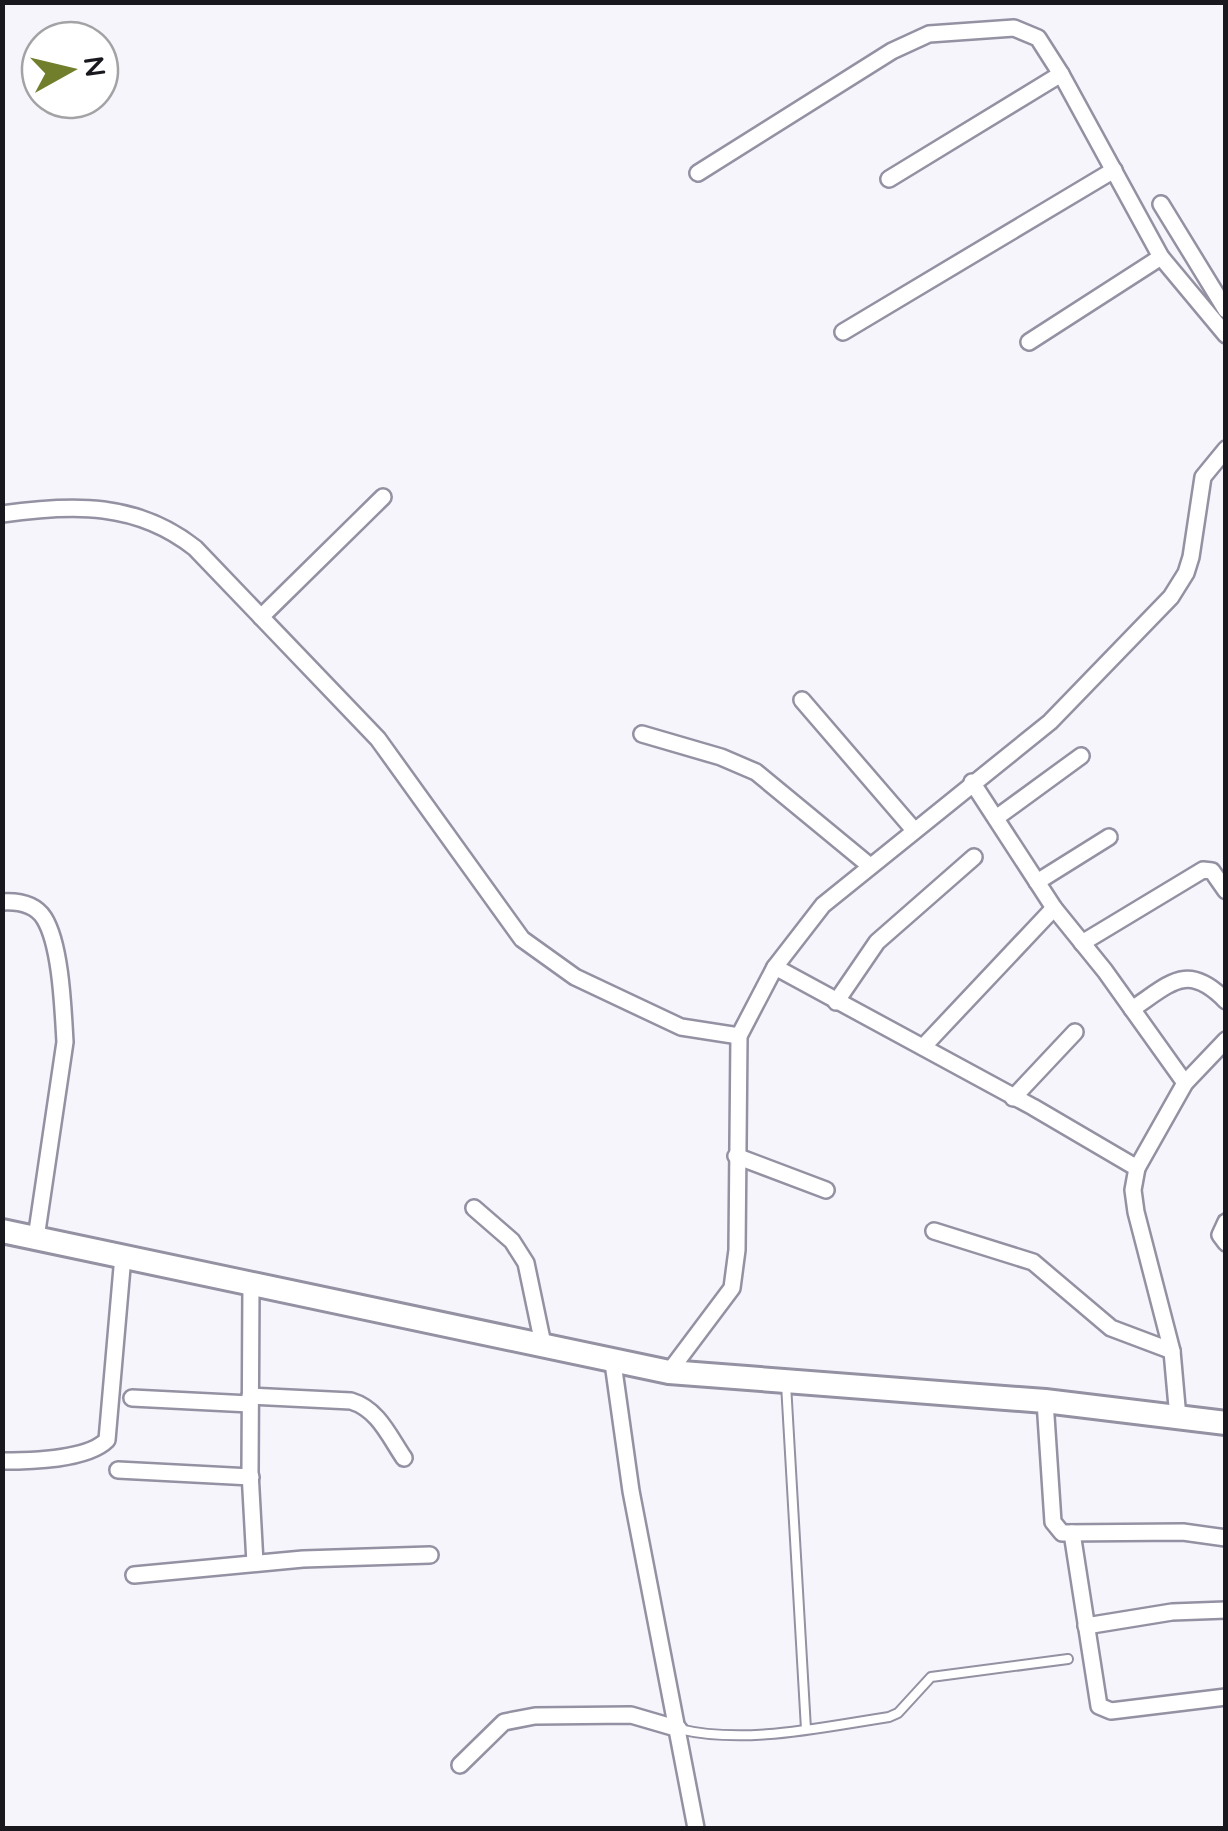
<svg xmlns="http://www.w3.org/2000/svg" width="1228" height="1831" font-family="Quicksand,sans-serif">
<rect width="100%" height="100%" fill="#f6f5fc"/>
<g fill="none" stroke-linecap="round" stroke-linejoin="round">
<g stroke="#9391a2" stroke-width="12">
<g id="service">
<path d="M786 1384 806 1729"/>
<path d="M679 1729C746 1745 822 1727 889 1717L898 1713 931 1677 1068 1659"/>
</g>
</g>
<g stroke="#9391a2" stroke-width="20">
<g id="minor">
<path d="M698 173 892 51 929 34 1014 28 1038 38 1061 74 1161 257 1226 335"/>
<path d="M889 179 1061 74"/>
<path d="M1161 204 1226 310"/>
<path d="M843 332 1114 170"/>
<path d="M1029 342 1161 257"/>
<path d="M2 514C73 504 137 502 195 548L378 739 522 939 575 977 681 1027 739 1036"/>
<path d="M261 617 383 497"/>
<path d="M802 700 914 830"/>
<path d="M642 734 721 757 756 772 870 866"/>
<path d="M972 782 1054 908 1105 971 1185 1083"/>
<path d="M996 818 1081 756"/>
<path d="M1037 882 1109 837"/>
<path d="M2 902C18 901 35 904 44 918 61 945 63 1009 65 1042L36 1238"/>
<path d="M1082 943 1203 870 1212 871 1226 891"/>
<path d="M775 967 1033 1107 1137 1168 1133 1190 1136 1212 1172 1351 1178 1418"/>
<path d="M836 1002 877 942 974 857"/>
<path d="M1132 1009C1170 984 1187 961 1226 1001"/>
<path d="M923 1047 1054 908"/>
<path d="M1013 1098 1075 1032"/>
<path d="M736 1156 826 1190"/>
<path d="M1137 1168 1185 1083 1226 1040"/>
<path d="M474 1208 512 1241 526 1263 543 1344"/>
<path d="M1226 1222 1220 1235 1226 1243"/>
<path d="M934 1231 1033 1262 1111 1328 1172 1351"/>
<path d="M251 1285 250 1472 255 1563"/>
<path d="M613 1363 631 1491 696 1828"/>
<path d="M669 1372 732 1288 737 1250 739 1036 775 967 823 905 1050 722 1171 597 1186 573 1191 557 1203 477 1226 449"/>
<path d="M250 1396 351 1401C378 1409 389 1436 404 1458"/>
<path d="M132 1398 250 1404"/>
<path d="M1045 1401 1053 1522 1062 1533 1183 1532 1226 1538"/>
<path d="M2 1461C30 1461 87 1460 107 1440L123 1256"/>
<path d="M118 1470 251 1477"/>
<path d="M1072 1533 1099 1706 1111 1711 1226 1697"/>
<path d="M134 1575 303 1559 430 1555"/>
<path d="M1086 1626 1172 1612 1226 1610"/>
<path d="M460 1765 504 1722 535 1716 631 1715 679 1729"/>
</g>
</g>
<g stroke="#9391a2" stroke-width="28">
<path id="secondary" d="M2 1231 669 1372 1045 1401 1226 1423"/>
</g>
<use href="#service" stroke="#fff" stroke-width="8"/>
<use href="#minor" stroke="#fff" stroke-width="15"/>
<use href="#secondary" stroke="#fff" stroke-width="22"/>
</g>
<rect width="1228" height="1831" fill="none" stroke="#18181e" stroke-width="10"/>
<g transform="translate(70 70) rotate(82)"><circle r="48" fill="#ffffff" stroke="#a3a3a5" stroke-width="2.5"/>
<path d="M0-8L18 38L0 25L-18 38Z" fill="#717f2c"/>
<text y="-15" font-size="28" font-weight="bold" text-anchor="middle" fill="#18181e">N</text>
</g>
</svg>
